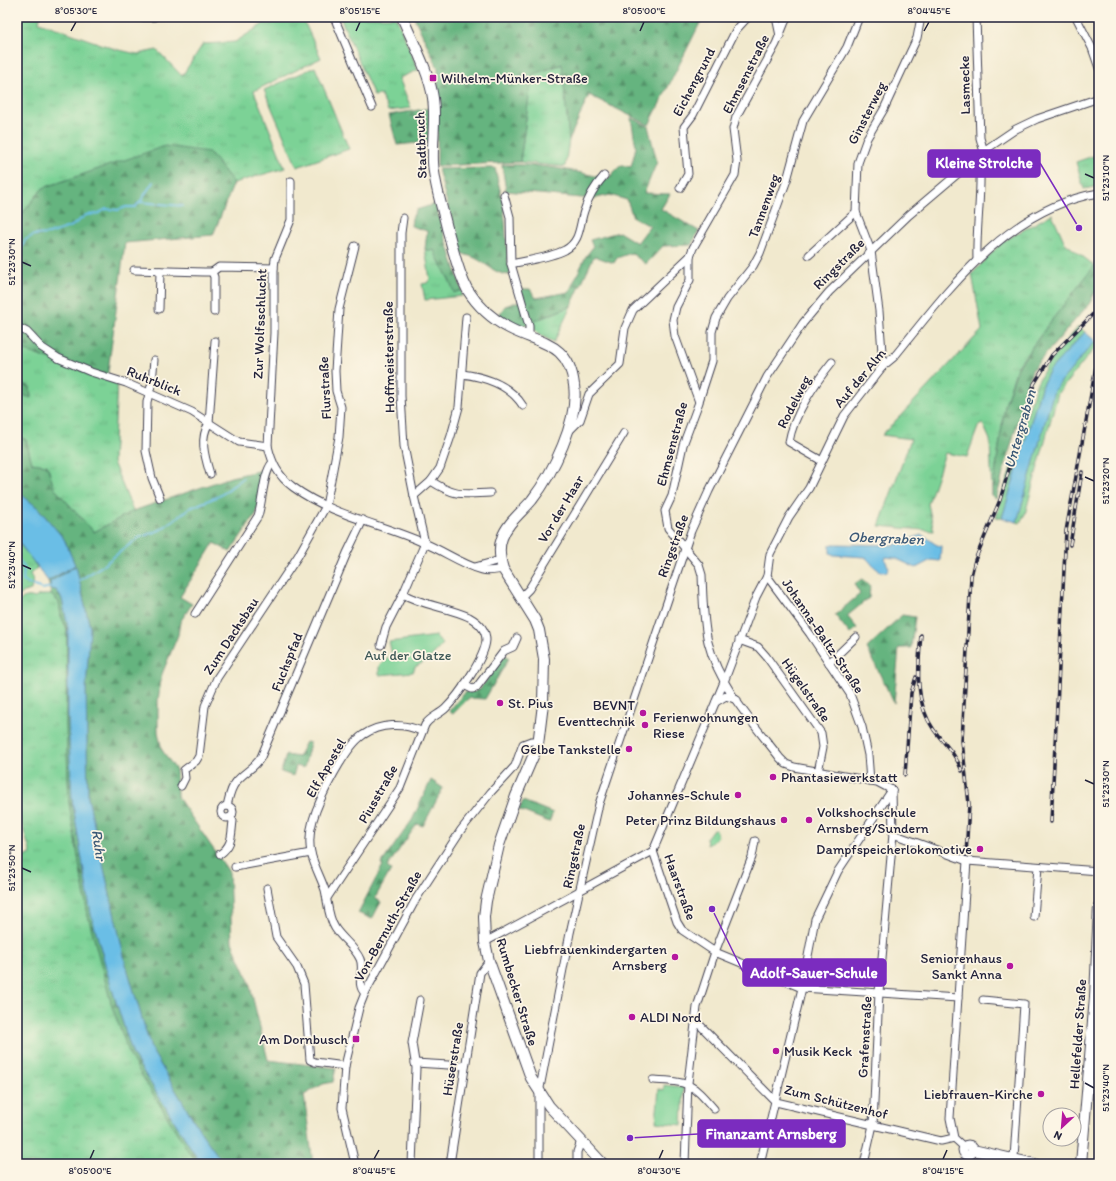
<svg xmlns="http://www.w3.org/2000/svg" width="1116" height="1181" font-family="Itim,sans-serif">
<defs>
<pattern id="grass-tufts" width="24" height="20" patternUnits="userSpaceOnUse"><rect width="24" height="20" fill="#7cd296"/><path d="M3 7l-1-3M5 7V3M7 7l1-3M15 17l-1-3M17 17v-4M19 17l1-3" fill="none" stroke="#6bb482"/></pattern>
<pattern id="forest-firs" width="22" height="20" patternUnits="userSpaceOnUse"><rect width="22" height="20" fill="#65b47f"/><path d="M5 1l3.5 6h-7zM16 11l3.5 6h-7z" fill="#539269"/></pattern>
</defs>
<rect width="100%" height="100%" fill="#fcf5e5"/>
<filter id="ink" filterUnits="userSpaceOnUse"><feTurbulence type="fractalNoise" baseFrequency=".025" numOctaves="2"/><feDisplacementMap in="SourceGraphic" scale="8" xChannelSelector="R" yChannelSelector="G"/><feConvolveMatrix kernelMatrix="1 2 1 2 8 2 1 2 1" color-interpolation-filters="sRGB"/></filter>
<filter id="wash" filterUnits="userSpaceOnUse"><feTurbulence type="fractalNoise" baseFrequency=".012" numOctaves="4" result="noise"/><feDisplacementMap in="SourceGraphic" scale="16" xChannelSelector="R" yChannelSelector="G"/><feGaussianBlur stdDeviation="0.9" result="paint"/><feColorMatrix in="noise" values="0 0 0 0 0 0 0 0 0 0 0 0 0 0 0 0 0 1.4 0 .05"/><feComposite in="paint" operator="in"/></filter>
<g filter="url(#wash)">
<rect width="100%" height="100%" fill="#f1e9ce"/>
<g fill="url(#grass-tufts)" stroke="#4f7a68">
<path d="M17 17H40L39 22 115 49 137 54 157 50 182 76 203 44 235 42 265 23 262 17H302L321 58 254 91 285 168 234 183 208 152 43 188 17 220Z"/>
<path d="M340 17H396L418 70 399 78 411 108 388 111 381 95 374 96Z"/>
<path d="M563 64 569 140 565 167 520 162 532 75Z"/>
<path d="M315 67 349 149 297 167 264 90Z"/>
<path d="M1096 155 1099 162V186L1084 189 1076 162Z"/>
<path d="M1052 214 1065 243 1095 266 1051 321 1017 367 1005 405 992 496 990 440 983 424 978 427 967 457 945 453 928 504 934 531 879 526 911 439 882 435 982 330 972 274 1002 242Z"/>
<path d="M425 249 430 251 434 250C440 265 450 277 454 292L462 290V296L425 300 422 284 427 283 430 279Z"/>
<path d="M571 306 554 342 539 335 530 323Z"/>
<path d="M1079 326 1085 332 1050 370 1042 385 1002 518 996 517 1036 385 1047 365Z"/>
<path d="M1095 341 1098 344 1058 393 1025 514 1020 523 1017 522 1054 390Z"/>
<path d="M17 348 117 383 113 462 133 511 94 532 54 488 47 465 32 464 26 440 17 435V393L31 397 30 387 17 381Z"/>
<path d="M17 542 30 556 37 568 30 574 33 580 31 590 24 592 17 599Z"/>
<path d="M39 595H51L59 602 61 616 67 629 66 723 69 803 88 916 163 1108 196 1164H17V860L31 854 17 809V605C22 597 26 595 35 598Z"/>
<path d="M1097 745H1099V769H1096Z"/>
<path d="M1095 794H1099L1098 816H1094Z"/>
</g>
<g fill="url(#forest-firs)" stroke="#446b5d">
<path d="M414 17H703L649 125 589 95 569 140 562 64 532 75 520 162 437 166 438 68Z"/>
<path d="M430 108 428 142 397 145 389 115Z"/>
<path d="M631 118 648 126 657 162 644 193 670 194 661 209 699 231 691 245 663 246 646 264 631 253 617 258 614 263 594 256 571 306 520 327 498 316 505 306 523 300 521 289H530L536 298 569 292 586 256 593 247 590 240 619 232 637 243 650 226 633 217 627 200 610 195 592 199 506 191 502 165C538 163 572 170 607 179L621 165 631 167 636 147Z"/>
<path d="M165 146 209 152 234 183 213 235 125 243 107 379 17 348V220L43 188Z"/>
<path d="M495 168 504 207 508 264 511 271 509 275C495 274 487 264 475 258 469 255 463 255 457 251L455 232 438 169Z"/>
<path d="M435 204 462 290 454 293C450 277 440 266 434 250L430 251 425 249 427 231 411 226 412 218 416 210Z"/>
<path d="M1099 260V286L1089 304 1032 370 996 499 992 496 1005 405 1018 367 1051 321Z"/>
<path d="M17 381 30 387 31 398 17 393Z"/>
<path d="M17 435 26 440 32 463 47 465 54 488 94 532 133 511 231 477 262 470 260 500 256 514 230 552 214 543 180 597 192 604 180 622 178 635 162 674 158 700V732L162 750 176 770 177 796 229 872 232 942 248 978 268 1060 336 1068 333 1082 323 1084 304 1095 313 1164H223L221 1160 202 1134 151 1049 125 961 88 798 86 689 90 628 76 566 56 590 62 599 68 628V717L72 799 91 914 112 989 133 1055 201 1164H196L131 1058 112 1007 88 916 69 803 66 723 67 629 61 616 59 602 51 595 48 581 75 565 64 539 38 508 17 491Z"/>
<path d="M862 579 870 586 869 598 847 616 857 628 850 634 835 615 860 594 854 584Z"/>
<path d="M902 615 915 617 911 648H899L894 703 867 648Z"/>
<path d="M505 655 509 658 485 699 469 698 453 714 449 711 465 692H474L480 689Z"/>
<path d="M306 742 310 743 304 768 296 766 293 776 281 772 286 755 298 757Z"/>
<path d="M431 780 443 788 423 826 417 824 387 867 391 870 375 898 381 902 372 919 358 913 383 865 381 864 412 820Z"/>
<path d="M523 801 553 813 549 822 519 810Z"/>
</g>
<g fill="#7cd296" stroke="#4f7a68">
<path d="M436 636 443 644 429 659 415 667 413 672 379 675V666L392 654 389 642Z"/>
<path d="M713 829 716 830 718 836 713 842 707 845 706 838Z"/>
<path d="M664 1085 684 1087 682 1125 656 1122 659 1089 664 1090Z"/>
</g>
<g fill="#6abee6" stroke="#467090">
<path d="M1085 332 1095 341 1054 390 1017 522 1002 518 1042 385 1050 370Z"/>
<path d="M17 491 38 508 64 539 75 565 48 581 17 540Z"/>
<path d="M921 535C929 536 932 545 941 546L940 561 931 560 916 568 895 558 886 557 885 560 889 568 886 572C876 572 872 563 865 557L834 555 830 553V545L833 544 894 545Z"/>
<path d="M76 566 90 628 86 689 88 798 125 961 151 1049 202 1134 221 1160 223 1164H201L133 1055 112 989 91 914 72 799 68 717V628L62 599 56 590 51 589 50 582Z"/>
</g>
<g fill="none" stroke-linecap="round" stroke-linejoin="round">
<g stroke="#6abee6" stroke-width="2">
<path d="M140 202 153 182"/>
<path d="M17 259 25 240 34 235 49 234 72 226 86 215 97 214 106 209 118 210 126 207H135L140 202 183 206"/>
<path d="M17 558 24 567 23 581 42 589 52 587"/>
<path d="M77 582 102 566 138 538 160 530 190 508 221 495 243 478"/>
<path d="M17 586H19"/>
</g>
</g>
</g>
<g filter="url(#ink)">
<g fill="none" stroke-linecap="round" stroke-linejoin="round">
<g stroke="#414051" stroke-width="9">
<g id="street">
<path d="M133 17H154"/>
<path d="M334 17 372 107"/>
<path d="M776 17 780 36"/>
<path d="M787 17 776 44 736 117 733 129 737 161 735 175 693 248 690 256V280L676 307 673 320 675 336 699 402 683 445 672 496 665 511 668 528 699 565 702 575C703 597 703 620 708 642 719 686 753 723 780 758L786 764 794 767 877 782 892 790"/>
<path d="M976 17 980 138 984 152"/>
<path d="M1076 17 1092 48 1099 68"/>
<path d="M680 188 688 174 684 127 693 115 736 30 748 17"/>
<path d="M504 195 510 217 511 264 529 326V336"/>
<path d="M403 218 401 233V396L404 446 414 496"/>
<path d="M809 255 856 212"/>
<path d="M977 259C976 229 981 200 980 170"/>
<path d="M511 264C528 260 549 258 565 250 581 241 579 226 584 211 588 198 595 186 604 176"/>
<path d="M134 270 204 272H212L219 267 274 268"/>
<path d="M212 272 214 277V312"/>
<path d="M159 309 160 271"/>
<path d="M17 327 27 332 41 347 58 358 91 372 126 383 192 412 239 442 268 446C272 463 278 476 293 487 331 515 381 524 424 543 444 551 461 564 482 570 489 572 496 570 503 569"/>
<path d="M154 360 152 382 147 402 146 451 152 478 160 498"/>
<path d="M883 366 879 311 871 251 856 212 858 163 867 138 884 109 909 55 917 38 921 17"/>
<path d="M462 374C486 377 510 385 523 406"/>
<path d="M699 401 712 361V332L716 318 727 299 753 266 760 253 787 180 803 121 847 47 859 17"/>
<path d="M567 433 580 420 589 394 620 364 625 328 633 310 690 256"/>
<path d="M268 446 274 333V268L275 259 291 220V181"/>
<path d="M822 461 789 442C793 416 815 383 832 362"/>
<path d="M210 474C205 457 199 439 209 423L215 341"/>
<path d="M431 481C456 497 461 494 490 493"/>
<path d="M425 543 414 496 431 481 440 468 451 436 459 407 466 317"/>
<path d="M475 567 500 560"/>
<path d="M767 576 810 634 850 694 862 727 868 755 870 781"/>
<path d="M520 598 529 589 624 433"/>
<path d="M195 614 258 516C263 500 263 474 272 463"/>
<path d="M739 640 758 647 766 656 821 733 823 747 818 772"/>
<path d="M381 645 386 627 403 594 425 543"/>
<path d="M829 663 856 637"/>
<path d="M464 685 472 689 476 688 504 651 513 647 517 638"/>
<path d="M716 702 726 696 737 700"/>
<path d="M181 786 185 778 184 770 196 761 199 756 205 706 217 678 298 556 326 506 339 437 341 407 336 391 335 371 339 309 355 246"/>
<path d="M227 806C229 798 230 789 236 782 244 772 255 768 261 757L347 553 363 520"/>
<circle cx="227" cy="812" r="6"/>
<path d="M893 834 967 861 1099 871"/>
<path d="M653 851 677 922 682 930 715 952 802 988 958 998"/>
<path d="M220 854C233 845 231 835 233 821L230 817"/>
<path d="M235 867 311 853"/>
<path d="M267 888 276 937 297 967 304 984 310 1060 315 1062 345 1066"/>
<path d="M327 898 400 788 425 725C430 717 439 715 446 708 458 696 485 658 486 640 486 629 478 622 469 617 448 607 424 606 403 594"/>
<path d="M1034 917 1038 867"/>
<path d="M485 942 653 851 724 682 756 597 767 576 770 554 789 517 809 488 844 416 883 366 894 357C949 289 1007 208 1099 193"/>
<path d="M365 993C355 985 365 969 360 959 355 947 342 939 335 928 328 917 328 903 325 890 321 878 314 866 311 853 309 843 310 830 313 820 319 799 345 747 363 735 380 723 404 723 421 731"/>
<path d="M983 1000 1024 1004 1014 1158"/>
<path d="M695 1020 776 1102 941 1141 954 1138"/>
<path d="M415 1063 465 1066"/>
<path d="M653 1080C689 1082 691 1082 714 1109"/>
<path d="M964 1147 954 1138 950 1118 967 861"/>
<path d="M355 1164 342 1108 345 1066 359 1008 365 993 416 899 461 830 491 792 515 766 523 744 531 741H539"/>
<path d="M412 1164 416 1068 412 1043 420 1000"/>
<path d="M450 1164 480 973 489 961"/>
<path d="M539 1164V1093L570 933 599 804 691 531 709 491 767 377 803 323 829 292 909 215 988 148 1016 129 1037 119 1099 98"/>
<path d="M577 1164V1152L581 1141"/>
<path d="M685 1164 688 1083 697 1007 715 952 752 857 755 841"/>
<path d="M760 1164 802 988 815 919 838 871 892 790"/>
<path d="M864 1164 873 1125 879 992 893 834 892 790"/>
</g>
</g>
<g stroke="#414051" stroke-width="12">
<g id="secondary">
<path d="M402 17C412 40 430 74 433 98 436 119 432 141 433 162 434 184 442 206 447 228 453 248 457 270 467 289 477 305 492 319 509 328 539 344 569 341 574 385 579 420 553 473 532 500 522 512 507 523 502 538 498 548 500 559 503 569L535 620 539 630 544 659 543 704 538 745 516 796 499 845 486 901 484 917 485 942 489 961 531 1078 549 1106 603 1164"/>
<circle cx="968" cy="1150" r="4.5"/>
<path d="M973 1150 1035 1164"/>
<path d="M1081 1164 1095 997 1099 906"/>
</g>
</g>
<use href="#street" stroke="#fff" stroke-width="7"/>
<use href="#secondary" stroke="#fff" stroke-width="10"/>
<g stroke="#22223b" stroke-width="3.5">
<g id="rail">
<path d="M1070 545 1082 472"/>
<path d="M921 635C918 668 914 702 934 730 944 744 956 754 962 771"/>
<path d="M905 775 911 693 916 677"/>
<path d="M1051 822 1066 531 1099 350"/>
<path d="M966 855 969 804 962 741 971 576 975 560 1000 500 1034 384 1052 355 1099 308"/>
</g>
</g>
<use href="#rail" stroke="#fcf5e5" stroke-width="2" stroke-dasharray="6" stroke-linecap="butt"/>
</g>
</g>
<path fill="none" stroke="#22223b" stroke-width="1.5" d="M71 31 76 22M356 31 360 22M640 31 644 22M924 31 929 22M1085 174 1094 178M22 262 31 266M1085 477 1094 481M22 565 31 569M1085 780 1094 784M22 868 31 872M1085 1083 1094 1088M90 1159 94 1150M374 1159 379 1150M659 1159 663 1150M943 1159 947 1150"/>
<g fill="#b5179e" stroke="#fcf5e5" stroke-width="1.5">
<rect x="429" y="74" width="8" height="8" rx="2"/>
<circle cx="500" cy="703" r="4"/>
<circle cx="643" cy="713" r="4"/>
<circle cx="645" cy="725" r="4"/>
<circle cx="629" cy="749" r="4"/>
<circle cx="773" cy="777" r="4"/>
<circle cx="738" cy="795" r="4"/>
<circle cx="784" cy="820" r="4"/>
<circle cx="809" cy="820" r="4"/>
<circle cx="980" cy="849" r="4"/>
<circle cx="675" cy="957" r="4"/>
<circle cx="1010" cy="966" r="4"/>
<circle cx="632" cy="1017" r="4"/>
<rect x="352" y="1035" width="8" height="8" rx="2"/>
<circle cx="776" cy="1051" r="4"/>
<circle cx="1041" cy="1094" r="4"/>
</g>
<g text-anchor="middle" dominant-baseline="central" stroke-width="3.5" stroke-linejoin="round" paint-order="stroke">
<g font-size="14" fill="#22223b" stroke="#fcf5e5">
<text transform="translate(746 74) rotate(-63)">Ehmsenstraße</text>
<text transform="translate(694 82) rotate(-62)">Eichengrund</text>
<text transform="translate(965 85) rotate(-91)">Lasmecke</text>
<text transform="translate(867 113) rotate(-63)">Ginsterweg</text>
<text transform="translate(421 145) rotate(-92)">Stadtbruch</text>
<text transform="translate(764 206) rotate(-70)">Tannenweg</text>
<text transform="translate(839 264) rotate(-45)">Ringstraße</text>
<text transform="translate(260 324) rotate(-88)">Zur Wolfsschlucht</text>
<text transform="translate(389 357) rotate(-91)">Hoffmeisterstraße</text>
<text transform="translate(860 378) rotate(-50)">Auf der Alm</text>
<text transform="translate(154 381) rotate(22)">Ruhrblick</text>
<text transform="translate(325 388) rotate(-93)">Flurstraße</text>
<text transform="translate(794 402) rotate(-63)">Rodelweg</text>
<text transform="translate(672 444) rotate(-75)">Ehmsenstraße</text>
<text transform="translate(561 509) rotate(-59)">Vor der Haar</text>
<text transform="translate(673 546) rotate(-70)">Ringstraße</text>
<text transform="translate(231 636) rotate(-57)">Zum Dachsbau</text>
<text transform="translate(823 636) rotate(56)">Johanna-Baltz-Straße</text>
<text transform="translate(287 662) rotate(-68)">Fuchspfad</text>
<text transform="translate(806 690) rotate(55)">Hügelstraße</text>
<text transform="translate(326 768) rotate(-60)">Elf Apostel</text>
<text transform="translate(378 794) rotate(-60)">Piusstraße</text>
<text transform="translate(574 856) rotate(-78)">Ringstraße</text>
<text transform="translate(680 887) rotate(70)">Haarstraße</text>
<text transform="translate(388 926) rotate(-61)">Von-Bernuth-Straße</text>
<text transform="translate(517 992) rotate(73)">Rumbecker Straße</text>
<text transform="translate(1078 1034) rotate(-86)">Hellefelder Straße</text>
<text transform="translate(865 1037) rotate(-87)">Grafenstraße</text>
<text transform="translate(453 1059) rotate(-81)">Hüserstraße</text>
<text transform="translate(836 1102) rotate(14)">Zum Schützenhof</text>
</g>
<g font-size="14" fill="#22223b" stroke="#fcf5e5" text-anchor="end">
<text x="441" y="78" text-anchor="start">Wilhelm-Münker-Straße</text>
<text x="508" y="703" text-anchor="start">St. Pius</text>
<text x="635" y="705">BEVNT<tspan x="635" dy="16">Eventtechnik</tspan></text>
<text x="653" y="717" text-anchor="start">Ferienwohnungen<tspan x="653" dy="16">Riese</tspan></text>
<text x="621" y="749">Gelbe Tankstelle</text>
<text x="781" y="777" text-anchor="start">Phantasiewerkstatt</text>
<text x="730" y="795">Johannes-Schule</text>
<text x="817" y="812" text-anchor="start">Volkshochschule<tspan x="817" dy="16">Arnsberg/Sundern</tspan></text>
<text x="776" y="820">Peter Prinz Bildungshaus</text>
<text x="972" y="849">Dampfspeicherlokomotive</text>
<text x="667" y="949">Liebfrauenkindergarten<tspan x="667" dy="16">Arnsberg</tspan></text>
<text x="1002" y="958">Seniorenhaus<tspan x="1002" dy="16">Sankt Anna</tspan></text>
<text x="640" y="1017" text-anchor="start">ALDI Nord</text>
<text x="348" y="1039">Am Dornbusch</text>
<text x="784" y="1051" text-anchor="start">Musik Keck</text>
<text x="1033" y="1094">Liebfrauen-Kirche</text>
</g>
<g font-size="14" fill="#3d5756" stroke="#fcf5e5">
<text x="408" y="655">Auf der Glatze</text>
</g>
<g font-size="15" font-style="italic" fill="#3b5977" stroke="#fcf5e5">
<text transform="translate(1020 429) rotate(-74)">Untergraben</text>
<text transform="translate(886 538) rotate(2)">Obergraben</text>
<text transform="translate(99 845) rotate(81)">Ruhr</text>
</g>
</g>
<path fill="none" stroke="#7b2cbf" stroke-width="1.5" d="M1079 228L1040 163M712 909L743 972M630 1138L698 1134"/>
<g fill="#7b2cbf" stroke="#fcf5e5" stroke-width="1.5">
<circle cx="1079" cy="228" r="4"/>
<circle cx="712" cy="909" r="4"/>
<circle cx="630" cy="1138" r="4"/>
</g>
<g fill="#7b2cbf" stroke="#7b2cbf" stroke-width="1.5">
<rect x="928" y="150" width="112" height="27" rx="4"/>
<rect x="743" y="959" width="143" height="27" rx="4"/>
<rect x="698" y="1120" width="147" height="27" rx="4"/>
</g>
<g font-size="15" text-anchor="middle" font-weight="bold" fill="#fff">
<text x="984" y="168">Kleine Strolche</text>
<text x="814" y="978">Adolf-Sauer-Schule</text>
<text x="771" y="1139">Finanzamt Arnsberg</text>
</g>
<rect width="1116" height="1181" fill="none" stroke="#fcf5e5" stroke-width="44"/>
<g transform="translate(1062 1127) rotate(206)"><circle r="19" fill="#fcf5e5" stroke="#a5a1a1"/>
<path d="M0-3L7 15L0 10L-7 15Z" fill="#b5179e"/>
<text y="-6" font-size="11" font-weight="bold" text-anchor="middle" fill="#22223b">N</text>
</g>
<rect x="22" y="22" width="1072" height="1137" fill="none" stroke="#22223b" stroke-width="1.5"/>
<g font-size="10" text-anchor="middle" fill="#22223b">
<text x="76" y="14">8°05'30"E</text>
<text x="360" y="14">8°05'15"E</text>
<text x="644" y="14">8°05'00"E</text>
<text x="929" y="14">8°04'45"E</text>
<text transform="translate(1105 178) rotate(-90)" y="4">51°23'10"N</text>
<text transform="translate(11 262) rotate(-90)" y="4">51°23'30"N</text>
<text transform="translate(1105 481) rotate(-90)" y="4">51°23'20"N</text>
<text transform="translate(11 565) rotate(-90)" y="4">51°23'40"N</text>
<text transform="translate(1105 784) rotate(-90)" y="4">51°23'30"N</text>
<text transform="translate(11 868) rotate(-90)" y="4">51°23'50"N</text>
<text transform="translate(1105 1088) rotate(-90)" y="4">51°23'40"N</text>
<text x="90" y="1174">8°05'00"E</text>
<text x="374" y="1174">8°04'45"E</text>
<text x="659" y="1174">8°04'30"E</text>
<text x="943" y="1174">8°04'15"E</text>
</g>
</svg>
